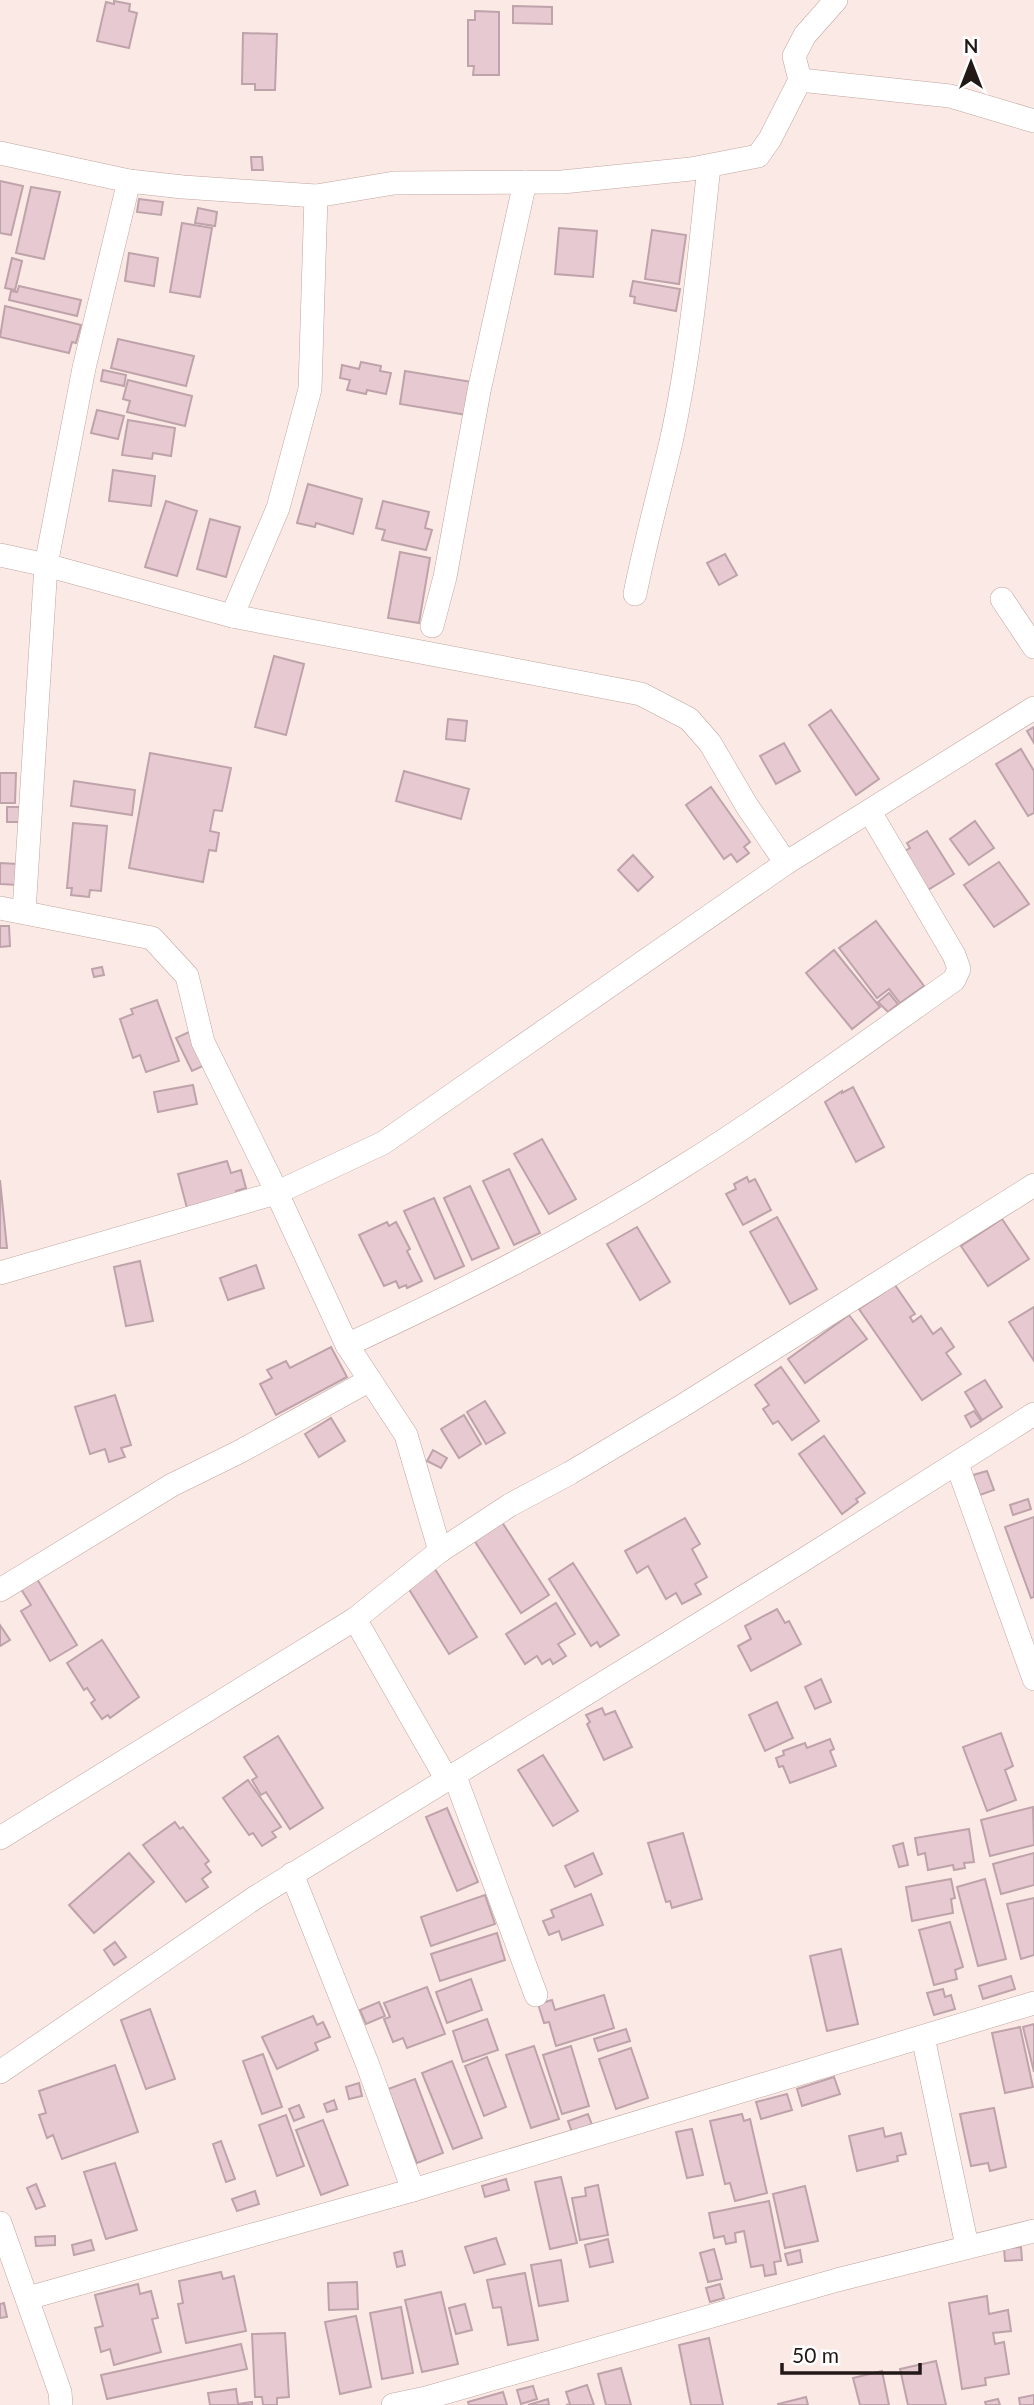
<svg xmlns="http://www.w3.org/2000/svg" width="1034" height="2405" font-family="Lato,sans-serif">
<rect width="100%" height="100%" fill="#fbe9e5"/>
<g fill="#e7cad1" stroke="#bfa3aa" stroke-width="2">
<path d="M114 1 130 4 129 11 137 13 129 48 97 41 106 2 114 4Z"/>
<path d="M513 6 552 7V24L513 23Z"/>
<path d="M475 11 499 12V75H473L474 66H468V20H475Z"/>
<path d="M243 33 277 34 275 90H255V84H242Z"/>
<path d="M251 157H262L263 170H252Z"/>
<path d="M0 181 23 186 11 235 0 233Z"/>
<path d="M31 187 60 192 44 259 16 253Z"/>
<path d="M139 199 163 202 161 215 137 212Z"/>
<path d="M198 208 217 212 215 226 195 223Z"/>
<path d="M182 223 212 228 200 297 170 292Z"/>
<path d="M559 228 597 231 593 277 555 274Z"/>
<path d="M652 230 686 235 679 284 645 279Z"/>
<path d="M129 253 158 258 154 286 125 281Z"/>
<path d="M12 258 22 261 15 290 5 288Z"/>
<path d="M633 281 680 289 676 311 634 303 635 297 630 296Z"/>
<path d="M19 286 81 300 77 316 9 300 11 291 17 292Z"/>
<path d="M5 306 81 325 76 343 72 342 69 353 0 337Z"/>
<path d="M118 339 194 356 186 386 111 368Z"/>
<path d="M361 362 381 366 380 371 391 373 386 394 367 390 366 394 347 390 350 380 340 378 342 365 359 369Z"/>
<path d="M103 370 126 375 124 386 101 381Z"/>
<path d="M405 371 472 382 467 415 400 404Z"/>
<path d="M128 380 192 396 185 426 127 412 130 401 123 399Z"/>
<path d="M97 410 124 416 118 439 91 433Z"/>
<path d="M128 420 175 428 171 456 153 453 152 459 122 455Z"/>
<path d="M113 470 155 476 151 506 109 501Z"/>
<path d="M308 484 362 499 353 534 316 523 315 527 297 523Z"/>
<path d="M166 501 197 511 177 576 145 567Z"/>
<path d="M383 501 429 512 425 528 432 530 426 550 382 540 385 530 376 528Z"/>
<path d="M210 519 240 527 226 577 197 569Z"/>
<path d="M400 552 430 558 419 623 388 618Z"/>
<path d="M725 554 737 575 719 585 707 563Z"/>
<path d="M274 656 304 664 286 735 255 727Z"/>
<path d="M831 710 879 779 856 795 809 725Z"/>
<path d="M448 719 467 721 465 741 446 739Z"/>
<path d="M1034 727V743L1027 731Z"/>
<path d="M784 743 800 771 776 784 760 756Z"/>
<path d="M1021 749 1034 771V813L1028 816 996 764Z"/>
<path d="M150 753 231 768 222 811 214 810 210 831 219 833 216 851 209 850 203 882 129 868Z"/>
<path d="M404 771 469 789 461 819 396 801Z"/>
<path d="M0 773H16L15 803H0Z"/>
<path d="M74 781 135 790 132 815 71 806Z"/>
<path d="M711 787 750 842 744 847 749 853 737 862 731 854 724 859 686 805Z"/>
<rect x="7" y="807" width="15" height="15"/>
<path d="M975 821 994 848 969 865 950 839Z"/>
<path d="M73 823 107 826 101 891 90 890 89 897 71 895 72 888H67Z"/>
<path d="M927 831 954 874 926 891 903 852 910 848 907 843Z"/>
<path d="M633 855 653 877 638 891 618 870Z"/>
<path d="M999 862 1029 904 994 927 964 885Z"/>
<path d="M0 863 18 864V885L0 884Z"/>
<path d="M876 921 924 986 900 1003 889 989 877 998 839 948Z"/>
<path d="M0 926H9L10 946 0 947Z"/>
<path d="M834 950 880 1007 852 1029 806 973Z"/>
<path d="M102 967 104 975 94 977 92 969Z"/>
<path d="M889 993 898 1004 888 1012 878 1002Z"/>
<path d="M157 1000 179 1061 146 1072 140 1055 133 1058 120 1019 133 1014 131 1009Z"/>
<path d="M191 1031 207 1064 192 1071 176 1038Z"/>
<path d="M193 1085 197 1104 158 1112 154 1092Z"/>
<path d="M853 1087 884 1147 856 1162 825 1102 842 1091V1093Z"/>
<path d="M542 1139 576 1199 549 1214 514 1154Z"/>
<path d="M227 1161 231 1173 241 1170 246 1188 236 1191 237 1195 187 1208 178 1174Z"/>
<path d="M509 1169 540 1233 514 1245 483 1181Z"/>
<path d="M747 1177 749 1182 755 1179 771 1210 743 1225 726 1194 736 1189 734 1184Z"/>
<path d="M0 1180 7 1248H0Z"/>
<path d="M470 1186 499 1248 472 1260 444 1198Z"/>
<path d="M434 1198 464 1266 435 1279 404 1211Z"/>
<path d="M777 1217 817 1289 790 1304 750 1232Z"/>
<path d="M1002 1219 1029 1259 988 1286 961 1246Z"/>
<path d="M387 1222 389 1226 396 1222 410 1249 407 1251 422 1281 407 1288 406 1285 399 1288 396 1281 384 1286 359 1235Z"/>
<path d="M637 1227 670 1282 640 1300 607 1244Z"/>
<path d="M140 1261 153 1321 126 1326 114 1267Z"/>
<path d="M256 1265 264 1288 228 1300 220 1278Z"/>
<path d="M895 1285 915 1314 910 1317 913 1322 921 1316 933 1334 941 1328 954 1347 946 1353 961 1374 922 1400 859 1309Z"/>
<path d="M1034 1307V1361L1009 1322Z"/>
<path d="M849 1315 867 1339 805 1383 788 1359Z"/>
<path d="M331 1347 347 1377 276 1415 260 1384 272 1378 267 1370 286 1361 290 1368Z"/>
<path d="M781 1367 819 1421 792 1440 778 1421 773 1424 763 1409 769 1405 755 1385Z"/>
<path d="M985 1380 1002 1407 982 1420 965 1392Z"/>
<path d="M115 1395 131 1445 121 1448 125 1457 109 1462 105 1449 90 1454 75 1407Z"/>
<path d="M485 1401 505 1433 486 1444 467 1412Z"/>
<path d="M974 1411 981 1421 971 1427 965 1416Z"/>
<path d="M464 1415 481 1444 459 1458 441 1429Z"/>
<path d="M331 1418 345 1441 319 1457 305 1434Z"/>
<path d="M824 1436 865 1493 856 1499 858 1502 842 1514 799 1454Z"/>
<path d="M433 1450 447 1458 441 1468 427 1461Z"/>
<path d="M987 1471 994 1490 980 1495 973 1475Z"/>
<path d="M1028 1499 1031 1509 1013 1515 1010 1505Z"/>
<path d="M1034 1517V1597L1031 1598 1005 1527Z"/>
<path d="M685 1518 700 1544 692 1549 707 1577 695 1584 701 1594 682 1604 676 1593 666 1599 648 1566 637 1573 625 1551Z"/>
<path d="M500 1519 549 1595 521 1613 472 1537Z"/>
<path d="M573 1563 619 1635 600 1647 597 1642 591 1646 549 1579Z"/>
<path d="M435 1569 477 1637 449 1654 407 1586Z"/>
<path d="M37 1579 77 1645 50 1661 21 1611 31 1605 21 1589Z"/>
<path d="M556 1603 575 1634 558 1644 566 1656 553 1664 550 1659 542 1664 537 1656 525 1664 506 1634Z"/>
<path d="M777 1609 785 1623 789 1621 801 1644 751 1671 738 1646 751 1639 745 1626Z"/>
<path d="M0 1625 10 1640 0 1646Z"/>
<path d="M102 1640 139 1697 110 1718 108 1715 102 1719 91 1703 95 1700 87 1688 84 1690 67 1663Z"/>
<path d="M821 1679 831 1702 815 1709 805 1687Z"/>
<path d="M777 1702 793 1738 765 1751 749 1715Z"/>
<path d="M602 1708 605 1715 615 1711 632 1747 604 1760 587 1724 590 1722 586 1715Z"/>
<path d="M1001 1733 1013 1766 1005 1770 1016 1800 987 1811 963 1747Z"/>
<path d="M278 1736 323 1808 290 1829 266 1792 261 1795 252 1780 257 1777 244 1757Z"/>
<path d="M830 1739 834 1749 830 1751 836 1766 790 1783 783 1766 779 1767 776 1758 784 1755 783 1751 805 1743 807 1748Z"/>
<path d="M543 1755 578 1811 553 1826 518 1770Z"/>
<path d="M248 1780 281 1827 272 1832 276 1837 262 1846 253 1833 249 1835 223 1798Z"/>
<path d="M1033 1807 1034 1845 990 1856 981 1820Z"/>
<path d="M447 1808 478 1882 457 1891 426 1817Z"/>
<path d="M175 1822 180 1829 183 1827 209 1861 205 1864 211 1872 202 1879 208 1887 186 1902 143 1845Z"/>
<path d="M969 1829 974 1862 964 1863 965 1868 954 1870 953 1865 928 1870 925 1853 918 1855 915 1838Z"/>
<path d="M683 1833 702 1899 672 1908 670 1901 666 1902 648 1843Z"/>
<path d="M903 1843 908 1865 899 1867 893 1846Z"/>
<path d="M129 1853 154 1882 94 1933 69 1905Z"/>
<path d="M593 1853 602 1874 575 1887 565 1866Z"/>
<path d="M1034 1853V1885L1001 1894 993 1864Z"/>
<path d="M951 1879 955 1898 951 1899 953 1913 912 1921 906 1887Z"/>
<path d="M985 1879 1006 1959 978 1966 957 1887Z"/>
<path d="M591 1894 603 1925 562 1940 559 1931 549 1935 543 1921 554 1917 551 1910Z"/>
<path d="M485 1895 495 1924 431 1946 421 1917Z"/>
<path d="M1034 1898V1955L1021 1959 1007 1904Z"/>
<path d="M950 1922 963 1967 955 1970 957 1979 934 1985 919 1930Z"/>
<path d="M497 1933 505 1960 440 1981 431 1954Z"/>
<path d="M115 1942 126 1957 114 1965 104 1950Z"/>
<path d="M841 1949 858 2024 827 2031 810 1956Z"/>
<path d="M1011 1976 1015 1989 983 1999 979 1986Z"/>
<path d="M471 1979 482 2010 447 2023 436 1992Z"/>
<path d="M427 1987 445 2034 407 2048 403 2038 393 2042 384 2019 390 2017 384 2003Z"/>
<path d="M943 1989 945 1997 951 1995 955 2009 934 2015 927 1993Z"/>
<path d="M604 1995 614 2028 556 2046 549 2022 544 2023 538 2004 552 2000 555 2010Z"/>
<path d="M379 2002 385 2016 366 2024 360 2010Z"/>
<path d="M150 2009 175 2079 146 2089 121 2020Z"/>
<path d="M313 2016 317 2025 323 2022 330 2037 315 2043 318 2050 277 2069 262 2037Z"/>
<path d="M487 2019 498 2050 463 2062 453 2031Z"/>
<path d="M1034 2024V2072L1023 2027Z"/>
<path d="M1020 2027 1033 2087 1005 2093 992 2033Z"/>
<path d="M626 2029 630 2041 598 2051 594 2039Z"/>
<path d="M534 2046 559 2119 531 2128 506 2055Z"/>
<path d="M571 2046 589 2106 562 2114 543 2055Z"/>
<path d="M631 2048 648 2098 616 2109 599 2059Z"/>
<path d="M263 2054 282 2107 262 2114 243 2061Z"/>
<path d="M487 2057 506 2107 484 2116 465 2066Z"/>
<path d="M452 2061 482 2138 453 2149 422 2073Z"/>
<path d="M115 2065 138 2132 62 2159 53 2135 47 2138 39 2115 46 2113 39 2091Z"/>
<path d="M834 2077 840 2094 802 2106 797 2089Z"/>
<path d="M415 2079 443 2153 417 2163 388 2089Z"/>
<path d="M359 2083 362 2096 349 2099 346 2087Z"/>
<path d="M787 2094 792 2110 761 2119 756 2102Z"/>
<path d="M334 2100 337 2109 327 2112 324 2104Z"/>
<path d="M299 2105 304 2117 294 2121 289 2109Z"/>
<path d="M994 2108 1006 2167 990 2171 988 2163 971 2166 960 2114Z"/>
<path d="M588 2114 592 2125 572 2132 568 2121Z"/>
<path d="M742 2114 744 2121 750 2119 767 2193 735 2201 730 2183 725 2184 710 2121Z"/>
<path d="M286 2115 304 2166 277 2176 259 2125Z"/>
<path d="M323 2120 348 2185 321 2195 296 2130Z"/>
<path d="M883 2128 885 2137 901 2133 906 2154 897 2156 898 2161 857 2171 849 2136Z"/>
<path d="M692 2129 703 2175 687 2178 676 2132Z"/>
<path d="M221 2141 235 2179 226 2182 213 2144Z"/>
<path d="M115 2163 137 2230 106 2239 84 2172Z"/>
<path d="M561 2177 577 2243 550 2249 535 2182Z"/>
<path d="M506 2179 509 2190 485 2197 482 2186Z"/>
<path d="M36 2184 45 2206 36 2209 27 2188Z"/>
<path d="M598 2185 608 2235 580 2240 572 2198 586 2196 585 2188Z"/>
<path d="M805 2186 818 2241 785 2248 773 2194Z"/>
<path d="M255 2191 259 2204 237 2211 232 2199Z"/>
<path d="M769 2201 781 2261 774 2262 776 2274 765 2276 763 2265 751 2267 744 2231 735 2233 736 2242 726 2244 724 2236 714 2238 709 2213Z"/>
<path d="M55 2236V2245L36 2246 35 2237Z"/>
<path d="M496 2238 505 2264 474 2273 465 2247Z"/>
<path d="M608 2239 613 2262 590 2267 585 2245Z"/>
<path d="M91 2240 94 2250 74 2255 72 2245Z"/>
<path d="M1021 2247 1022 2260 1005 2261 1004 2248Z"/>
<path d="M714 2249 722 2279 708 2282 700 2253Z"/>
<path d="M800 2250 802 2262 788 2265 785 2254Z"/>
<path d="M402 2251 405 2265 397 2267 394 2253Z"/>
<path d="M561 2260 568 2301 539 2306 531 2265Z"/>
<path d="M221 2272 223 2279 234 2276 246 2331 186 2343 178 2304 183 2303 179 2281Z"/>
<path d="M525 2273 538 2340 508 2345 501 2307 493 2308 487 2280Z"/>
<path d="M357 2282 358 2309 329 2310 328 2283Z"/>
<path d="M138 2284 140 2294 151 2291 158 2318 152 2319 161 2352 114 2365 110 2349 101 2352 95 2328 103 2326 95 2295Z"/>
<path d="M720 2284 724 2298 710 2302 706 2288Z"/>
<path d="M441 2292 458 2364 422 2372 405 2300Z"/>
<path d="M987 2296 989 2314 1008 2310 1011 2331 993 2333 995 2344 1004 2342 1009 2374 985 2378 986 2385 962 2389 949 2303Z"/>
<path d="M4 2303 7 2317 0 2318V2304Z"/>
<path d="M465 2304 472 2330 456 2334 449 2308Z"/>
<path d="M401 2307 413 2373 382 2379 370 2313Z"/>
<path d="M356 2316 371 2387 340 2394 325 2322Z"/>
<path d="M285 2333 289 2397 277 2398V2405H263L262 2397H255L252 2334Z"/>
<path d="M709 2338 723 2405H691L679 2345Z"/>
<path d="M241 2344 247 2369 107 2399 101 2375Z"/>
<path d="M936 2361 946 2405H908L900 2369Z"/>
<path d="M621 2368 631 2405H606L598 2374Z"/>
<path d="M882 2371 889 2405H860L853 2378Z"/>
<path d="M587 2385 594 2405H566L570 2404 566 2392Z"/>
<path d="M533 2386 537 2399 521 2404 517 2390Z"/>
<path d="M236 2389 238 2404 252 2402V2405H210L208 2393Z"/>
<path d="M503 2392 507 2405H469L468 2402Z"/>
<path d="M1034 2395V2405H1020L1019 2398Z"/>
<path d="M806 2397 808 2405H778V2404Z"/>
<path d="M548 2399 549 2405H528Z"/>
<path d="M998 2399 1000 2405H986L985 2402Z"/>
</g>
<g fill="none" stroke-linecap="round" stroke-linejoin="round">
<g stroke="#c0a59f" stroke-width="24">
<g id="minor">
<path d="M800 80 950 96 1034 121"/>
<path d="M0 153 129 181 183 187 316 196 394 183 562 182 691 169 758 156 770 139 800 80 794 56 805 35 836 0"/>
<path d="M0 555 46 565 232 616 641 694 689 719 710 743 747 806 786 863"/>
<path d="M635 594C645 543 659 493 671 442 691 352 699 258 709 166"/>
<path d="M1002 599 1034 647"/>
<path d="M232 616 278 508 310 389 316 196"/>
<path d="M432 626 445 577 479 391 525 182"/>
<path d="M0 908 152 938 187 976 203 1042 269 1176 347 1345 406 1435 440 1551"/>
<path d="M24 912 46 565 84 368 129 181"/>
<path d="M0 1273 276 1193 383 1143 786 863 1034 708"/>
<path d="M347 1345C461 1292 573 1236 679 1169 774 1110 863 1044 954 980L959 969 954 955 870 812"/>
<path d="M957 1464 1034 1679"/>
<path d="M0 1590 172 1485 239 1452 370 1380"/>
<path d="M355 1619 446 1778"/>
<path d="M454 1774 536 1995"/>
<path d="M0 1838 355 1619 440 1551 510 1505 570 1473 682 1406 1034 1185"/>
<path d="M292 1874 367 2063 413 2190"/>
<path d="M923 2037 967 2246"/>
<path d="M0 2072 256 1897 800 1562 1034 1414"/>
<path d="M0 2223 60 2392 61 2405"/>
<path d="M28 2298 413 2190 1034 2003"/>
<path d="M393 2405 426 2398 837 2280 1034 2231"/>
</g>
</g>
<use href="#minor" stroke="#fff" stroke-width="23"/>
</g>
<g transform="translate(971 63)" stroke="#ffffff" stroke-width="5" paint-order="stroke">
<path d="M0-5L12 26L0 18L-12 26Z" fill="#221816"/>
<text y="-10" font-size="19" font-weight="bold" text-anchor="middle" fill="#221816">N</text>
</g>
<path d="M782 2363v10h138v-10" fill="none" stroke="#221816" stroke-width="3.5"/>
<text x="792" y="2363" font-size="21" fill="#221816" stroke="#ffffff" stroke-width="5" paint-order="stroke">50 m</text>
</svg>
